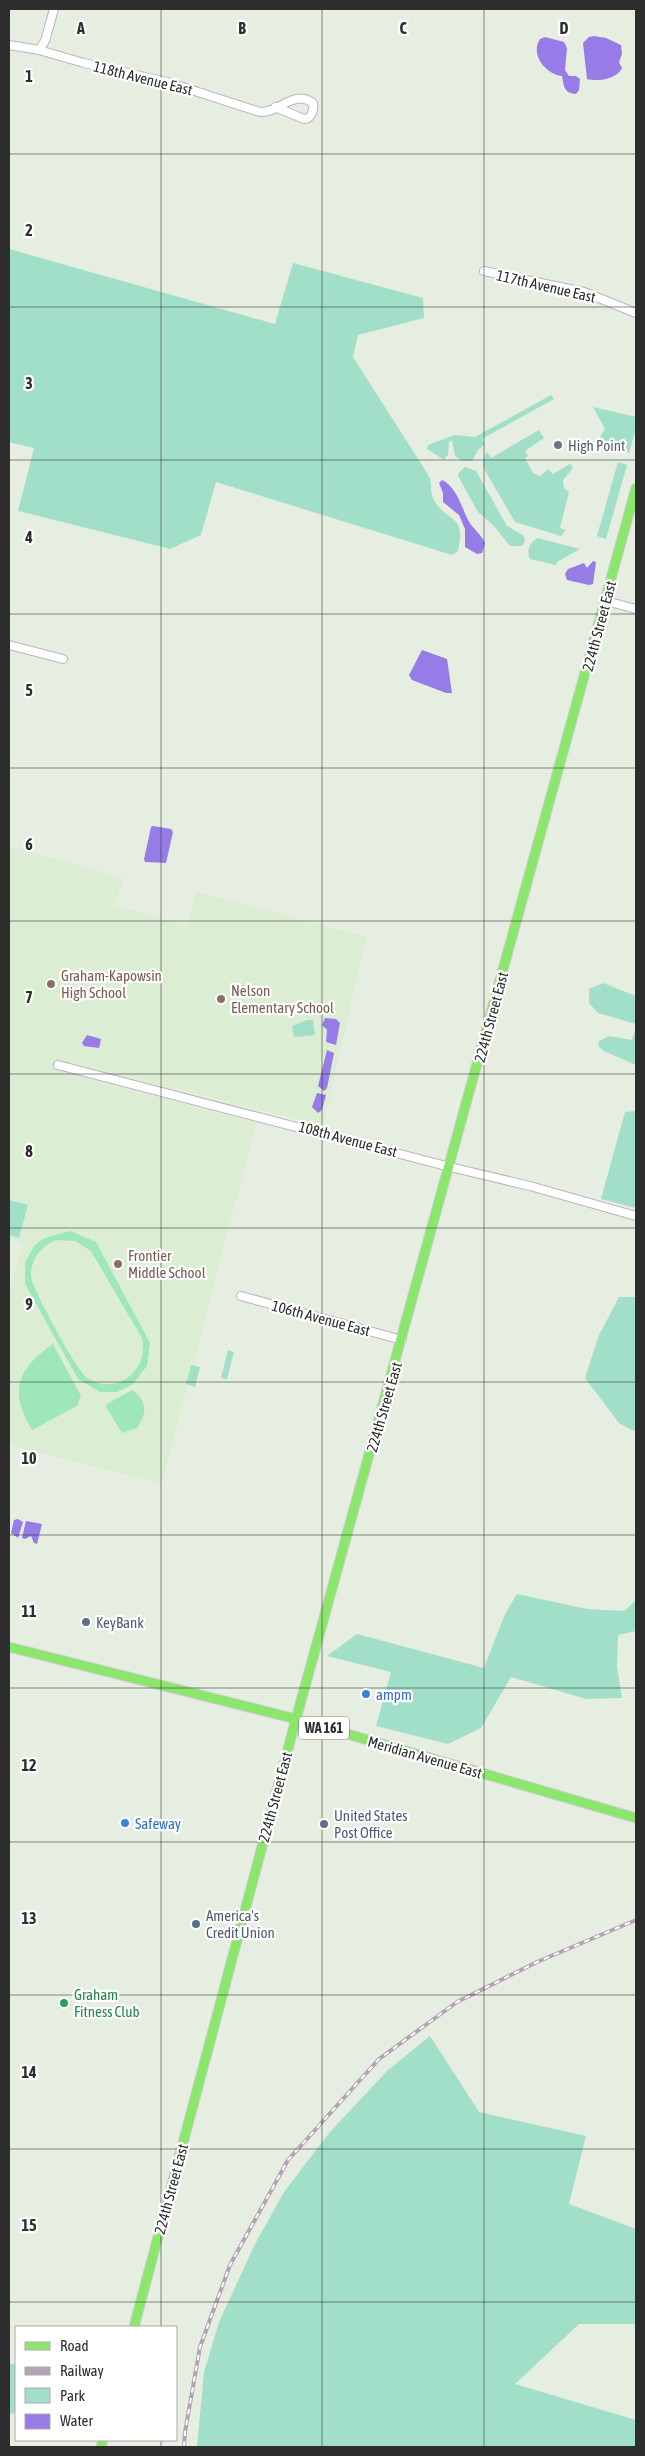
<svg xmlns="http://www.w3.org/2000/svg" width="645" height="2456" font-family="'Asap Condensed',sans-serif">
<rect width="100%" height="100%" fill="#e6ede1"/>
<path fill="#dbedd2" d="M9 846 123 878 115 906 187 925 196 892 366 937 323 1126 72 1062 67 1073 256 1123 162 1484 9 1445V1295L22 1244 9 1240Z"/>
<g fill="#a2dfc9">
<path d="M9 249 275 324 293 263 423 298 424 318 358 335 353 357 422 465C424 469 428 474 430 479 432 486 430 495 435 502 450 524 466 514 458 551L452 555 216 482 201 535 170 549 18 511 34 448 9 442Z"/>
<path d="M551 395 554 399 482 439 485 444 478 450 472 461H462L455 456 452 440 449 442 448 455 444 460 427 449 428 445 454 435 475 437Z"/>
<path d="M593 407 636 417V428L629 453 601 445 600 437 605 429Z"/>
<path d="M539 430 544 438 525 451 528 456 525 458 533 473 540 476 548 469 553 474 570 464 573 468 563 480 564 488 569 492 560 528 566 530 561 536 515 522 483 467V459L487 452 491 458Z"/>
<path d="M618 462 627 465 606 539 597 536Z"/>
<path d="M465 467 476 471 507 526 524 536 525 541 522 546H510L493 525 478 512 458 476 459 472Z"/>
<path d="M538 538 580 549 557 562 556 565 530 559C526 551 530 541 538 538Z"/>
<path d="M603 983 636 996V1024L598 1013 589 1003V989Z"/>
<path d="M307 1020H313L315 1035 294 1037 292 1026Z"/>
<path d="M636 1027V1065L604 1051 598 1046 599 1041 609 1036 632 1040Z"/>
<path d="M636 1111V1208L601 1199 625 1112Z"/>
<path d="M9 1200 28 1205 19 1238 9 1235Z"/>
<path d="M619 1297H636V1432L619 1423 585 1378 599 1335Z"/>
<path d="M228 1350 234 1352 227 1379 221 1378Z"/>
<path d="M191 1365 200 1367 195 1387 186 1384Z"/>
<path d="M517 1594 587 1609 624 1611 636 1600V1631L618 1635 617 1667 622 1698 586 1699 511 1677 481 1728 448 1744 376 1726 391 1672 327 1656 357 1634 484 1668 505 1614Z"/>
<path d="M430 2036 479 2112 586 2136 569 2204 636 2229V2324H579L515 2384 636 2420V2447H197L204 2372 219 2322 255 2244 284 2192 329 2133 388 2070Z"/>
<path d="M9 2363 16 2365V2413L9 2414Z"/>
</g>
<g fill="#9ee6bc" fill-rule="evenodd">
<path d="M70 1231 96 1242 150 1343 147 1366 143 1371 133 1384 117 1392H100L78 1379 25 1284V1263L34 1246 44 1238ZM56 1240 75 1241 91 1251 142 1338C150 1370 116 1397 87 1378 77 1371 30 1286 31 1275 31 1258 42 1246 56 1240Z"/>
<path d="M53 1344 81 1396 77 1406 32 1430C9 1391 16 1370 53 1344Z"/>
<path d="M132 1390C148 1401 147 1413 137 1428L122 1433 106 1407 107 1404Z"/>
</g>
<g fill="#977ce7">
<path d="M594 36 606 38 621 45 622 54 619 62 622 68C617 79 598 82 587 79L583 43 589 37Z"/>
<path d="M545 37 564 42 567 48 565 70 569 76H576L580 79 579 90 576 94C563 93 564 85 562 76 545 74 530 54 540 39Z"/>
<path d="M442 480C456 486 462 508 468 520 473 529 481 534 485 543L482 553 477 554 465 547V529L459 515 443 502V493L439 483Z"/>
<path d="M593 561 596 562 593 584 589 585 567 580 565 574 568 569 584 563 587 568Z"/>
<path d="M422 650 447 659 452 693H446L412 680 409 675Z"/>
<path d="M153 826 171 829 173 832 166 863 145 862 144 859 151 827Z"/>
<path d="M325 1018 336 1019 340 1023 336 1045 326 1042 327 1030 322 1025Z"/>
<path d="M87 1035 101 1039 99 1048 84 1046 82 1043Z"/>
<path d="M327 1050 334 1053 327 1088 324 1091 318 1086Z"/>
<path d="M317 1093 326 1095 322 1110 318 1113 312 1107Z"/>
<path d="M18 1519 23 1522 18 1538 11 1533 14 1520Z"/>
<path d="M26 1521 42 1524 37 1544 34 1543 31 1536 25 1539 22 1538Z"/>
</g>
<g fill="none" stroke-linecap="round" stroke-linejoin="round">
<g stroke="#bdb4bf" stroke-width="10">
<g id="minor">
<path d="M9 45 39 50 84 63 167 82 260 112C280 113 293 89 313 103 314 109 312 119 304 119L275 107"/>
<path d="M39 50 45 41 54 9"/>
<path d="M484 271 584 292 636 313"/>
<path d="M606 601 636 609"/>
<path d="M9 645 63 659"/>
<path d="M58 1065 450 1167 530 1186 636 1216"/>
<path d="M241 1296 402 1340"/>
</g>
</g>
<g stroke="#cdcdcd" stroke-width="11">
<g id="major">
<path d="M9 1647 296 1719 636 1818"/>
<path d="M134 2327 296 1719 636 488"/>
<path d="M101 2447 103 2440"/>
</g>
</g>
<use href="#minor" stroke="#fff" stroke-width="8"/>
<use href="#major" stroke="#8ae76c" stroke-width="9"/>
<g stroke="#b3a3b5" stroke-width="4">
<path id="rail" d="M184 2447 185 2432 200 2347 230 2265 288 2160 379 2059 457 2002 537 1962 636 1920"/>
</g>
<use href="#rail" stroke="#fff" stroke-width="2" stroke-dasharray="5.5" stroke-linecap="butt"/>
</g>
<path fill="none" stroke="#2d2d2d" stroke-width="1" stroke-opacity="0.55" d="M161 9V2327M322 9V2447M484 9V2447M9 154H636M9 307H636M9 460H636M9 614H636M9 768H636M9 921H636M9 1074H636M9 1228H636M9 1382H636M9 1535H636M9 1688H636M9 1842H636M9 1995H636M9 2149H636M9 2302H636M161 2440V2447"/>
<circle fill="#6b7280" stroke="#fff" stroke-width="2" cx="558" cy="445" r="5"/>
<g fill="#8d6e63" stroke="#fff" stroke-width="2">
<circle cx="51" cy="984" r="5"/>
<circle cx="221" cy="999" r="5"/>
<circle cx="118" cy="1264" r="5"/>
</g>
<g fill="#5c6f8a" stroke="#fff" stroke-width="2">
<circle cx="86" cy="1622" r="5"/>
<circle cx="324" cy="1824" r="5"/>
<circle cx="196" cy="1924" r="5"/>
</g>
<g fill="#3f7fe0" stroke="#fff" stroke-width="2">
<circle cx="366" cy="1694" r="5"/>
<circle cx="125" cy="1823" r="5"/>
</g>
<circle fill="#2e9e5b" stroke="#fff" stroke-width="2" cx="64" cy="2003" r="5"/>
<g text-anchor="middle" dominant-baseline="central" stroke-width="4.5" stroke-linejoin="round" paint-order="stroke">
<rect fill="#fff" stroke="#6c6c6c" stroke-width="1" x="299" y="1716.5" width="50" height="23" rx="4"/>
<g font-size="14" font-weight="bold" fill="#2d2d2d">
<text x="324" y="1728">WA 161</text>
</g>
<g font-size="15" fill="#2d2d2d" stroke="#fff">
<text transform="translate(143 78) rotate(14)">118th Avenue East</text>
<text transform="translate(546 286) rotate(13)">117th Avenue East</text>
<text transform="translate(599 626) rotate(-75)">224th Street East</text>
<text transform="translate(491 1017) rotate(-75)">224th Street East</text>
<text transform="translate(348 1139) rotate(15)">108th Avenue East</text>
<text transform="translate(321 1318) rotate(15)">106th Avenue East</text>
<text transform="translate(384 1407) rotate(-74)">224th Street East</text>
<text transform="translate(425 1757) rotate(16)">Meridian Avenue East</text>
<text transform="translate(275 1797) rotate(-75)">224th Street East</text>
<text transform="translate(171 2189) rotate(-75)">224th Street East</text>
</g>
<g font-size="15" fill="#5b616d" stroke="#fff" text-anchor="start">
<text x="568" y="445">High Point</text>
</g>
<g font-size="15" fill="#785e54" stroke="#fff" text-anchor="start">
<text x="61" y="975">Graham-Kapowsin<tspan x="61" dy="17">High School</tspan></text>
<text x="231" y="990">Nelson<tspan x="231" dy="17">Elementary School</tspan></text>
<text x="128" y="1255">Frontier<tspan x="128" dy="17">Middle School</tspan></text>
</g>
<g font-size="15" fill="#4e5e75" stroke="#fff" text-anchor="start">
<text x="96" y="1622">KeyBank</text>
<text x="334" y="1815">United States<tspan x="334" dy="17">Post Office</tspan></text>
<text x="206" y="1915">America's<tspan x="206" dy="17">Credit Union</tspan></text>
</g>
<g font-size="15" fill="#366cbe" stroke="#fff" text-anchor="start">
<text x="376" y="1694">ampm</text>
<text x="135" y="1823">Safeway</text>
</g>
<g font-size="15" fill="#27864d" stroke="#fff" text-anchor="start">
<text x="74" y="1994">Graham<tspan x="74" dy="17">Fitness Club</tspan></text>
</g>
</g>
<g font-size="16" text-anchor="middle" font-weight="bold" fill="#2d2d2d" stroke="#fff" stroke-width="4.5" stroke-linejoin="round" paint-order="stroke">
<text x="81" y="34">A</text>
<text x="242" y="34">B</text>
<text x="403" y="34">C</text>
<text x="564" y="34">D</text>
<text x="29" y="82">1</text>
<text x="29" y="236">2</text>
<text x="29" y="389">3</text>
<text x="29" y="543">4</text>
<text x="29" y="696">5</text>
<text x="29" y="850">6</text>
<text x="29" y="1003">7</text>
<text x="29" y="1157">8</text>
<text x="29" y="1310">9</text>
<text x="29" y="1464">10</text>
<text x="29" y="1617">11</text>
<text x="29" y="1771">12</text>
<text x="29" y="1924">13</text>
<text x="29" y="2078">14</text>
<text x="29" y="2231">15</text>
</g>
<rect width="645" height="2456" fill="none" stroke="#2d2d2d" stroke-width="20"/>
<rect x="15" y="2326" width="162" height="115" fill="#ffffff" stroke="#ababab"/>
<rect x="25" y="2342" width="25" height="8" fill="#8ae76c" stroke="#ababab"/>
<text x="60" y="2351" font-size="15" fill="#2d2d2d">Road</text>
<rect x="25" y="2367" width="25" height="8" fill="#b3a3b5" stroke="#ababab"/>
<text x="60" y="2376" font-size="15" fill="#2d2d2d">Railway</text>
<rect x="25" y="2388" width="25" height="15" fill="#a2dfc9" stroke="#ababab"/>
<text x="60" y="2401" font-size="15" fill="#2d2d2d">Park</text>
<rect x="25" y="2414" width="25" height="15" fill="#977ce7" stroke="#ababab"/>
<text x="60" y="2426" font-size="15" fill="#2d2d2d">Water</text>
</svg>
